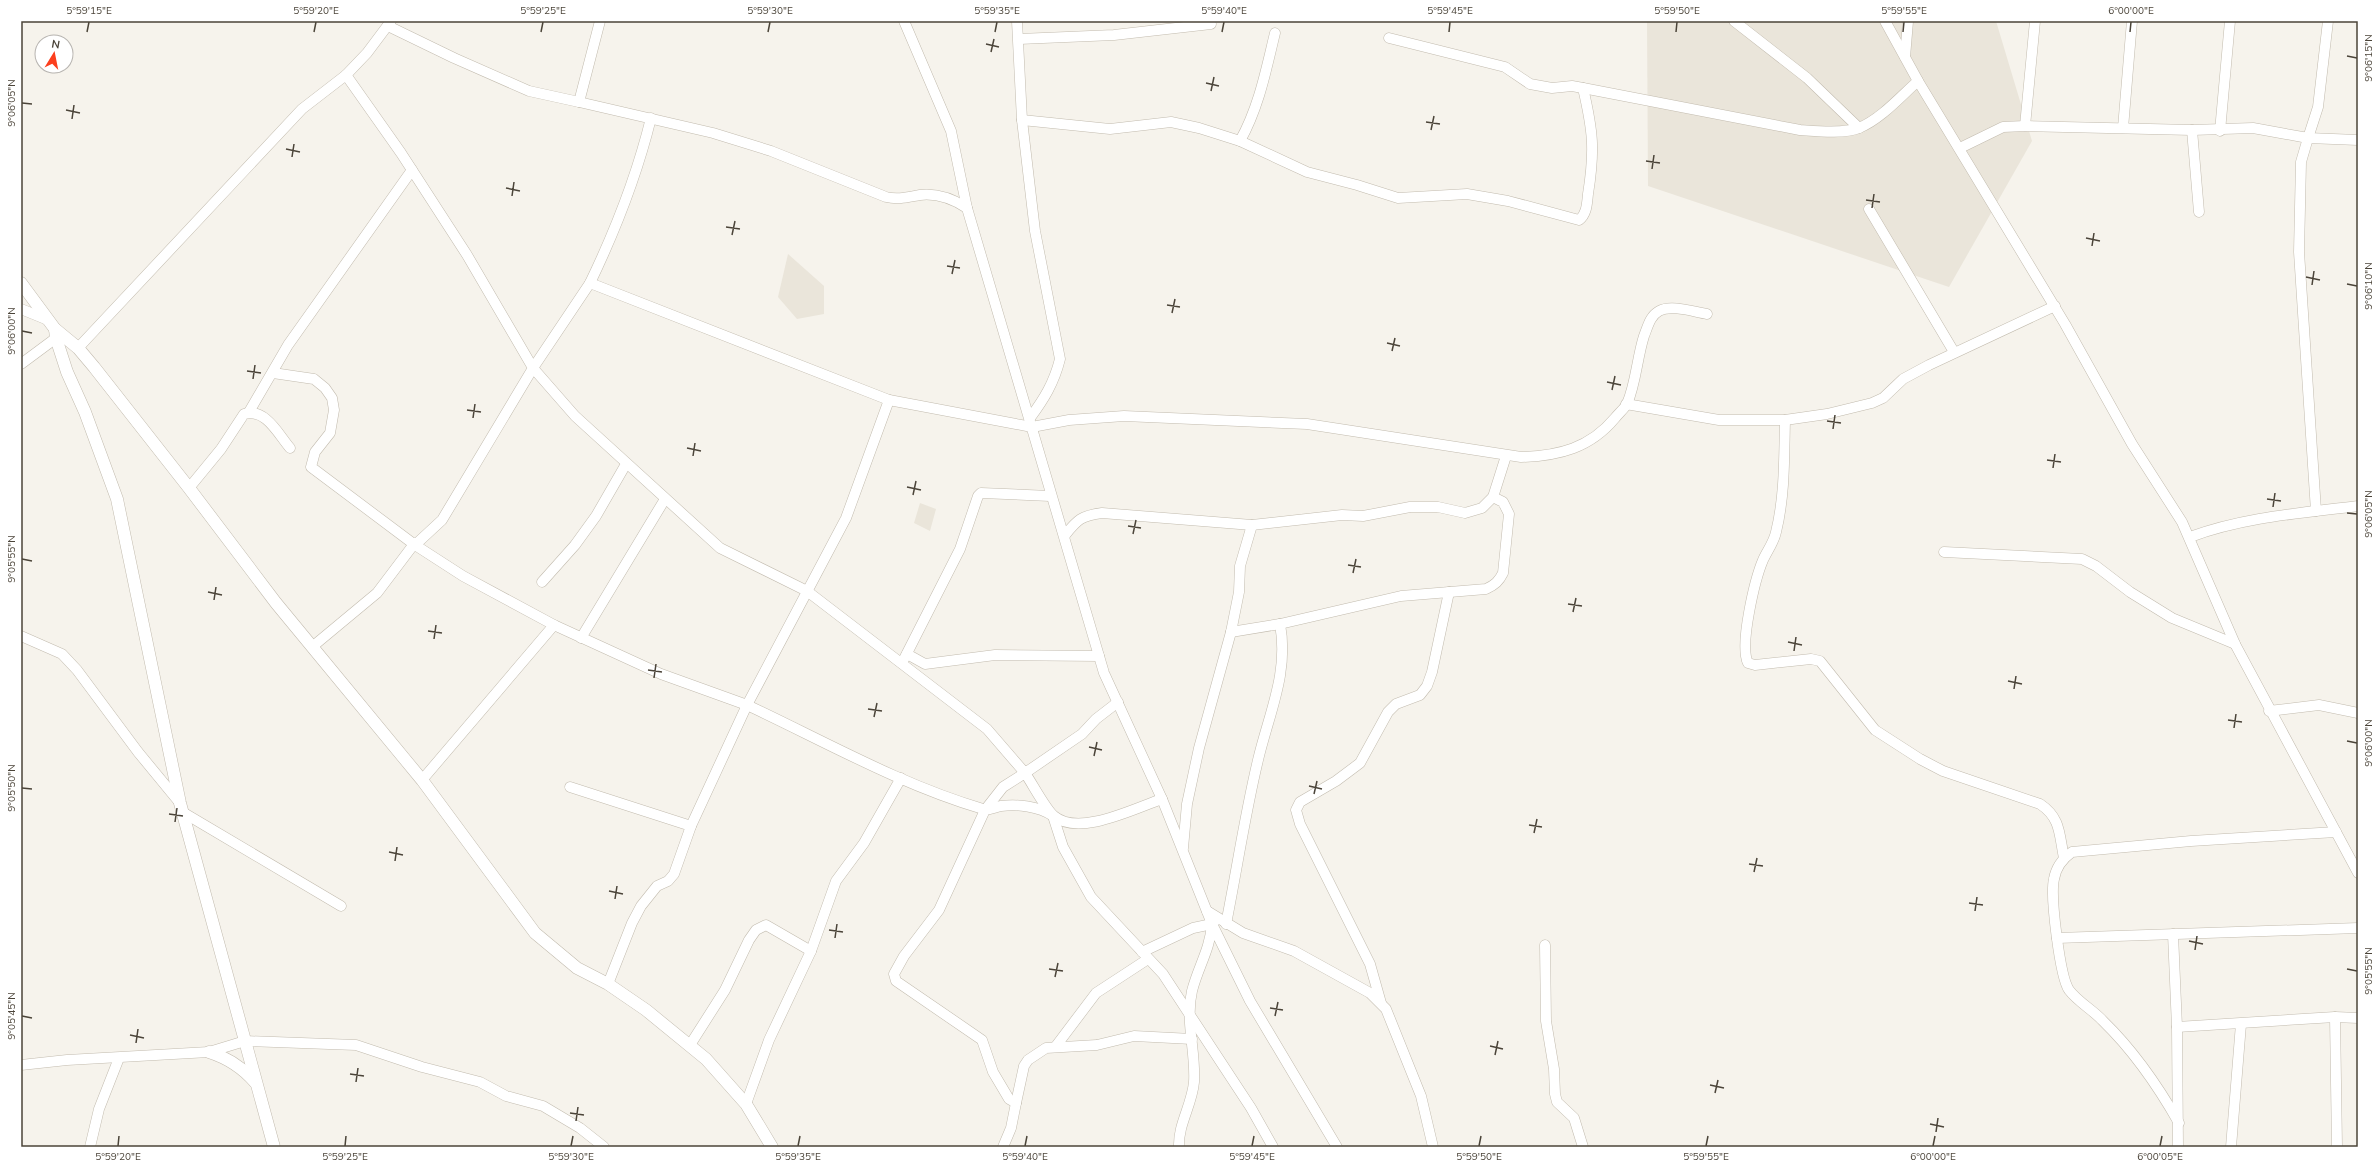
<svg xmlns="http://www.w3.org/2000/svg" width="2379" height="1168" font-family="Mulish,sans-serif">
<rect width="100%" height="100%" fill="#f6f3ec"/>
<g fill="#eae5da">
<path d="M1647 21H1996L2032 141 1949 287 1648 186Z"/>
<path d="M788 254 824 286V314L797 319 778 297Z"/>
<path d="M920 503 936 509 930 531 914 523Z"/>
</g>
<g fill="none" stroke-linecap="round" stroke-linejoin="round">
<g stroke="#c2bbae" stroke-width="11">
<g id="minor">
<path d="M600 21 579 102 713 133 771 151 886 197C898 200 908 197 920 195 937 193 953 199 967 208"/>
<path d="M904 21 951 131 967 208 1104 673 1162 799 1212 924"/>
<path d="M1017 21 1022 120 1035 231 1060 359C1054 383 1044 399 1030 418"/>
<path d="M1734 21 1807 78 1859 128"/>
<path d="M1885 21 1918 81 2065 324 2132 444 2182 522 2235 644 2358 873"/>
<path d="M388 26 454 58 529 91 579 102"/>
<path d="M1389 38 1505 67 1530 84 1552 88 1572 86 1583 88 1800 130C1816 131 1844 134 1859 128 1881 119 1901 96 1918 81"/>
<path d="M1019 39 1114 35 1211 24"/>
<path d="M1905 57 1908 21"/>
<path d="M1022 120 1110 129 1171 122 1199 128 1240 141 1307 172 1357 185 1398 198 1467 194 1508 201 1579 220C1587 214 1587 203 1588 194 1595 150 1593 131 1583 88"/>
<path d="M2025 126 2035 21"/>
<path d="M2123 128 2132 21"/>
<path d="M2192 130 2199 212"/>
<path d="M2220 131 2230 21"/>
<path d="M1240 141C1259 107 1266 70 1275 33"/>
<path d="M1960 148 2003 127 2025 126 2192 130 2253 128 2308 138 2318 107 2328 21"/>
<path d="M1869 209 1954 352"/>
<path d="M590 283C616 229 637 175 651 118"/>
<path d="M21 309 48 320"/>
<path d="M78 348 302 109 346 75"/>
<path d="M21 364 56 338"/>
<path d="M273 373 314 379 325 388 332 398 334 410 330 433 315 452 311 467 415 545 442 520 533 368 467 255 401 153 346 75 367 53 391 21"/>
<path d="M889 400 846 518 747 705C824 741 901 785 983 809 988 811 995 807 1001 806 1017 804 1039 806 1053 816L1063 847 1091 897 1163 974 1251 1108 1273 1147"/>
<path d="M1626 404 1719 420H1785L1827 414 1872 403 1883 398 1903 379 1929 365 2055 306"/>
<path d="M249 412 288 345 412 170"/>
<path d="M1785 420C1784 457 1785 496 1776 532 1774 542 1767 551 1763 560 1755 579 1739 645 1748 663L1755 665 1811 659 1820 661 1875 730 1920 759 1943 771 2040 804C2061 818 2059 834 2064 858"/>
<path d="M189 488 221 449 244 414C266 408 278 434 290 448"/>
<path d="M2316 511 2299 252 2301 162 2308 138 2358 140"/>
<path d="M1065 535C1078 519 1081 516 1102 513L1252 525 1342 515 1363 516 1410 507H1438L1465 513 1482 508 1493 497 1506 456"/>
<path d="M2190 537C2244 517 2302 513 2358 506"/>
<path d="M1944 552 2082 559 2096 566 2130 592 2172 618 2235 644"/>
<path d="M542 582 575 545 596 516 626 464"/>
<path d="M1231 632 1280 624 1401 596 1486 589C1495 585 1499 581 1503 573L1509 514 1503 502 1493 497"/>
<path d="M21 636 62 654 77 670 138 752 180 803"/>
<path d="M581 638 665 499"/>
<path d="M312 647 377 593 411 548 415 545 463 576 554 625"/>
<path d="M907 654 925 664 995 655 1099 656"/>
<path d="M902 663 960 549 978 496 981 493 1050 496"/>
<path d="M1118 702 1096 719 1082 734 1025 773 987 729 807 591 720 548 575 416 533 368 590 283 889 400 1032 427 1069 420 1124 416 1307 424 1521 457C1559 456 1590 448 1615 418 1619 413 1624 409 1627 404 1636 383 1637 358 1644 336 1648 326 1650 316 1659 311 1671 304 1694 312 1707 314"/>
<path d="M2269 711 2319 705 2358 713"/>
<path d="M422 780 554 625 661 674 747 705 691 826 674 874 668 881 657 886 641 906 632 923 608 984"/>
<path d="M570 787 691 826"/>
<path d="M184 813 341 906"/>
<path d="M1183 848 1187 804 1199 748 1231 632 1239 592 1240 566 1252 525"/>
<path d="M1207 911 1243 933 1294 951 1370 993 1386 1009 1421 1096 1433 1147"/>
<path d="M1226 924C1237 869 1245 814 1258 760 1269 713 1289 673 1280 624"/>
<path d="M2173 934 2177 1027 2178 1147"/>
<path d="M2057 938 2358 928"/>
<path d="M1545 945 1546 1021 1554 1069 1555 1094 1557 1102 1574 1118 1583 1147"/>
<path d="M1142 952 1193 928 1212 924 1216 920"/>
<path d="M1381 1003 1370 964 1300 824 1296 810 1300 802 1336 781 1360 763 1388 712 1396 704 1420 695 1427 686 1432 672 1449 592"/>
<path d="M2335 1017 2337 1147"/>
<path d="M2177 1027 2335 1017 2358 1018"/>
<path d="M690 1045 725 990 749 940 756 930 766 925 811 951"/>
<path d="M1056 1046 1096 993 1148 959"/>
<path d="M21 1065 67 1060 209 1052 245 1041 356 1045 422 1067 480 1082 506 1096 543 1106 580 1128 604 1147"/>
<path d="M1016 1103 1024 1066 1028 1060 1046 1048 1097 1045 1134 1036 1192 1039"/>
<path d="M746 1104 769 1040 811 951 836 881 864 843 901 778"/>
<path d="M2179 1123C2158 1086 2134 1051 2103 1021 2093 1010 2078 1002 2069 990 2060 977 2050 896 2054 879 2056 867 2062 859 2072 852L2191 841 2336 832"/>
<path d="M90 1147 99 1109 119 1058"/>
<path d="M1003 1147 1011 1128 1016 1103 1009 1099 993 1072 982 1040 896 981 894 974 904 956 939 910 985 810 1003 787 1025 773C1032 783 1046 810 1054 816 1079 837 1135 808 1162 799"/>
<path d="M1179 1147C1178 1124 1192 1105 1194 1082 1196 1052 1185 1021 1192 991 1198 967 1210 950 1212 924L1250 1001 1337 1147"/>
<path d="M2231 1147 2241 1024"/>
</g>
</g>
<g stroke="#c2bbae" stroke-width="13">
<g id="tertiary">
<path d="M21 283 55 329 78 348 94 367 189 488 276 603 422 780 535 933 577 968 608 984 646 1010 706 1059 746 1104 772 1147"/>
<path d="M55 329 56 338 67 372 85 412 117 499 180 803 274 1147"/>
<path d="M209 1052C228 1058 242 1067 255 1082"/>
</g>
</g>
<use href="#minor" stroke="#fff" stroke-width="10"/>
<use href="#tertiary" stroke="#fff" stroke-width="12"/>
</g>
<path fill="none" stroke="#4b4439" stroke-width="1.5" d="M87 32 89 22M314 32 316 22M541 32 543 22M768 32 770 22M995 32 997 22M1222 32 1224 22M1449 32 1450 22M1676 32 1677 22M1903 32 1904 22M2130 32 2131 22M986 44 999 47M991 52 994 39M2347 56 2357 58M1206 83 1219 86M1211 91 1214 77M22 103 32 104M66 110 80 113M72 119 74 105M1426 122 1440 124M1431 130 1434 116M286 149 300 152M292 157 294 144M1646 161 1660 163M1652 169 1654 155M506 188 520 191M512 196 514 182M1866 200 1880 202M1872 208 1874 194M726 227 740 229M732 235 735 221M2086 238 2100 241M2092 246 2094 233M947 266 960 268M952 274 955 260M2306 277 2320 280M2347 284 2357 286M2312 285 2314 271M1167 305 1180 307M1172 313 1175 299M22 331 32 333M1387 343 1400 346M1392 351 1395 338M247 371 261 373M253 379 255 365M1607 382 1621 385M1612 390 1615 376M467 410 481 412M473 418 475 404M1827 421 1841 423M1833 429 1835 415M687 448 701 451M693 456 695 443M2047 460 2061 462M2053 468 2055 454M907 487 921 490M913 495 916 481M2267 499 2281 501M2273 507 2275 493M2347 513 2357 514M1128 526 1141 528M1133 534 1136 520M22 559 32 561M1348 565 1361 567M1353 573 1356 559M208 592 222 595M214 600 216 587M1568 604 1582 606M1573 612 1576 598M428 631 442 633M434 639 436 625M1788 642 1802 645M1794 651 1796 637M648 670 662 672M654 678 656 664M2008 681 2022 684M2014 689 2016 676M868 709 882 711M874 717 877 703M2228 720 2242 722M2234 728 2236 714M2347 741 2357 743M1089 747 1102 750M1094 756 1097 742M1309 786 1322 789M22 788 32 789M1314 794 1317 781M169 814 183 816M175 822 177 808M1529 825 1542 827M1534 833 1537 819M389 852 403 855M395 861 397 847M1749 864 1763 866M1754 872 1757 858M609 891 623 894M615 899 617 886M1969 903 1983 905M1975 911 1977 897M829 930 843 932M835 938 837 924M2189 941 2203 944M2195 950 2197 936M1049 969 1063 971M2347 969 2357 971M1055 977 1058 963M1270 1008 1283 1010M22 1016 32 1018M1275 1016 1278 1002M130 1035 144 1038M136 1043 138 1029M1490 1046 1503 1049M1495 1055 1498 1041M350 1074 364 1076M356 1082 358 1068M1710 1085 1724 1088M1715 1093 1718 1080M570 1113 584 1115M576 1121 578 1107M1930 1124 1944 1127M1936 1132 1938 1118M118 1146 119 1136M345 1146 346 1136M571 1146 573 1136M798 1146 800 1136M1025 1146 1027 1136M1252 1146 1254 1136M1479 1146 1481 1136M1706 1146 1708 1136M1933 1146 1935 1136M2160 1146 2162 1136"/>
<rect width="2379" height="1168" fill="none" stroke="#ffffff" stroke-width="44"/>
<g transform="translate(54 54) rotate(10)"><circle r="19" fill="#ffffff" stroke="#b7b4b0"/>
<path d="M0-3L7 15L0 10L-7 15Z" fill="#fc3f1d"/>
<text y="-6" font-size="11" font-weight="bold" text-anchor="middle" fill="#4b4439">N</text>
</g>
<rect x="22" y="22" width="2335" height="1124" fill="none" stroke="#4b4439" stroke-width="1.5"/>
<g font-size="10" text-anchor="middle" fill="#4b4439">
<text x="89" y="14">5°59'15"E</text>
<text x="316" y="14">5°59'20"E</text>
<text x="543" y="14">5°59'25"E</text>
<text x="770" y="14">5°59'30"E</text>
<text x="997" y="14">5°59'35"E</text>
<text x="1224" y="14">5°59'40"E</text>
<text x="1450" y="14">5°59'45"E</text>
<text x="1677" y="14">5°59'50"E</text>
<text x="1904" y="14">5°59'55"E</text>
<text x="2131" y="14">6°00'00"E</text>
<text transform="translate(2368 58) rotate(-90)" y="4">9°06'15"N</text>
<text transform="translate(11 103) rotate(-90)" y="4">9°06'05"N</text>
<text transform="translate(2368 286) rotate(-90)" y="4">9°06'10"N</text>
<text transform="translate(11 331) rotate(-90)" y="4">9°06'00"N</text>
<text transform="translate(2368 514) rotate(-90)" y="4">9°06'05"N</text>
<text transform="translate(11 559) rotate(-90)" y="4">9°05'55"N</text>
<text transform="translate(2368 743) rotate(-90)" y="4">9°06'00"N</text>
<text transform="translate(11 788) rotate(-90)" y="4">9°05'50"N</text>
<text transform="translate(2368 971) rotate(-90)" y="4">9°05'55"N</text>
<text transform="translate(11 1016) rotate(-90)" y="4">9°05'45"N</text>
<text x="118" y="1160">5°59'20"E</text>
<text x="345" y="1160">5°59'25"E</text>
<text x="571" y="1160">5°59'30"E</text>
<text x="798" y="1160">5°59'35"E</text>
<text x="1025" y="1160">5°59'40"E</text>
<text x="1252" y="1160">5°59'45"E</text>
<text x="1479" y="1160">5°59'50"E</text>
<text x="1706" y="1160">5°59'55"E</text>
<text x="1933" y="1160">6°00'00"E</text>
<text x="2160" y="1160">6°00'05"E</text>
</g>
</svg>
